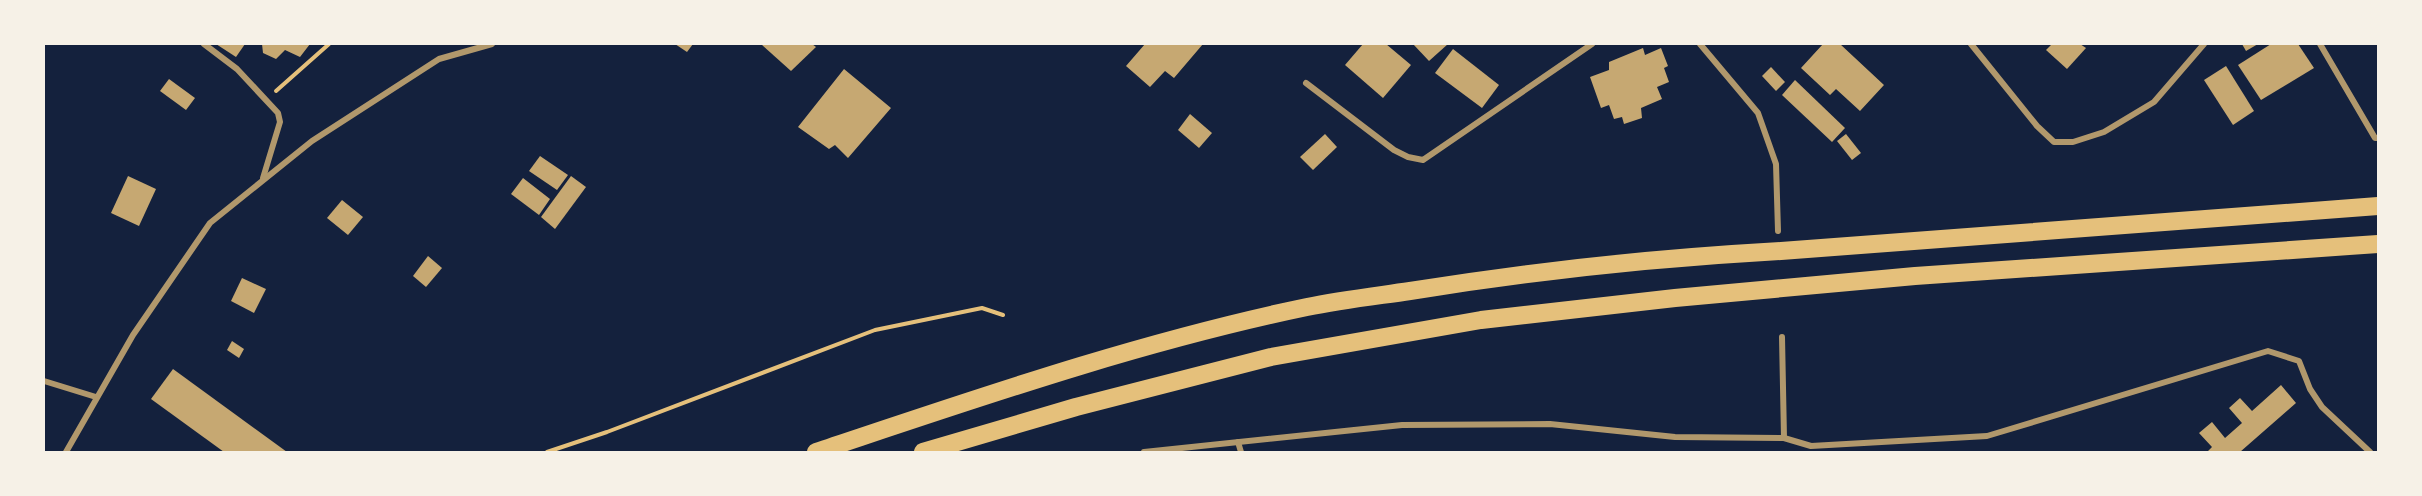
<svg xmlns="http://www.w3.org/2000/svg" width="2422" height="496" font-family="Helvetica,sans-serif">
<rect width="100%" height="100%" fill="#14213d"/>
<g fill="#c6a872">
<path d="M216 44H245L236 57Z"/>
<path d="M262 44H310L300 57 285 50 276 59 263 53Z"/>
<path d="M675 44H693L687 52Z"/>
<path d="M761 44H812L816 47 791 71Z"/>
<path d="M1145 44H1203L1174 78 1165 71 1150 87 1126 66Z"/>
<path d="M1363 44H1386L1411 65 1383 98 1345 65Z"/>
<path d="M1413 44H1448L1429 61Z"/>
<path d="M1823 44H1840L1884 85 1860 111 1836 89 1830 95 1801 68Z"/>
<path d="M2052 44H2080L2086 48 2067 69 2046 50Z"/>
<path d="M2242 44H2258L2246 51Z"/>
<path d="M2271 44H2298L2314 68 2261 100 2238 65Z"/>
<path d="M1643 48 1645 55 1661 48 1668 66 1664 68 1669 82 1657 87 1662 99 1641 108 1642 118 1624 124 1622 117 1614 119 1609 105 1601 108 1590 77 1609 70V62Z"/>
<path d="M1453 49 1499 85 1482 108 1435 73Z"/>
<path d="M2226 66 2254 111 2233 125 2204 80Z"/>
<path d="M1771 67 1785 82 1776 91 1762 76Z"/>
<path d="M844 69 891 108 848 158 835 145 829 149 798 127Z"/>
<path d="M169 79 195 98 186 110 160 91Z"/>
<path d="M1795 80 1845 128 1832 142 1782 95Z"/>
<path d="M1190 114 1212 133 1199 148 1178 130Z"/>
<path d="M1325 134 1337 147 1313 170 1300 157Z"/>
<path d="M1846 134 1861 153 1852 160 1837 141Z"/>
<path d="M540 156 568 175 557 190 529 171Z"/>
<path d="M128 176 156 189 139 226 111 213Z"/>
<path d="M571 176 586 187 555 229 541 217Z"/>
<path d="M523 178 550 199 539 215 511 194Z"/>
<path d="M342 200 363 217 348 235 327 218Z"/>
<path d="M428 256 442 268 426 287 413 276Z"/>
<path d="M242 278 266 289 254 313 231 301Z"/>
<path d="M232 341 244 349 239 358 227 350Z"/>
<path d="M173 369 287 452H224L151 399Z"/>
<path d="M2281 385 2296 403 2240 452H2207L2212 447 2199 433 2212 422 2225 438 2242 423 2229 408 2240 398 2252 411Z"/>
</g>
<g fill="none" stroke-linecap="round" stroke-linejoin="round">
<g stroke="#e5c07b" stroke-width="4">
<path d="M276 91 329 44"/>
<path d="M547 452 607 432 875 330 982 308 1003 315"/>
</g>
<g stroke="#b1986c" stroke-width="6">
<path d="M204 44 237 69 278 113 280 122 263 178"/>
<path d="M1700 44 1758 113 1776 164 1778 231"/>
<path d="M1971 44 2037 126 2054 142H2073L2104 132 2154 102 2204 44"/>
<path d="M2320 44 2375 138H2378"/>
<path d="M1306 83 1394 150 1408 157 1423 160 1592 44"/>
<path d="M1782 337 1784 438 1811 446 1987 436 2268 351 2299 361 2310 389 2322 407 2370 452"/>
<path d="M44 381 96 397"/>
<path d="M1238 442 1241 452"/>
<path d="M66 452 133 335 210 223 312 141 439 59 492 44"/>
<path d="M1144 452 1402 425 1550 424 1675 437 1784 438"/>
</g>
<g stroke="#e5c07b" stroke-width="18">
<path d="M816 452C978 398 1139 342 1307 307 1341 300 1376 296 1410 291 1533 271 1656 258 1781 251L2378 206"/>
<path d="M923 452 1076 407 1271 357 1481 320 1675 298 1915 276 2378 244"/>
</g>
</g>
<rect width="2422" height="496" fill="none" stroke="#f6f1e7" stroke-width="90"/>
</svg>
